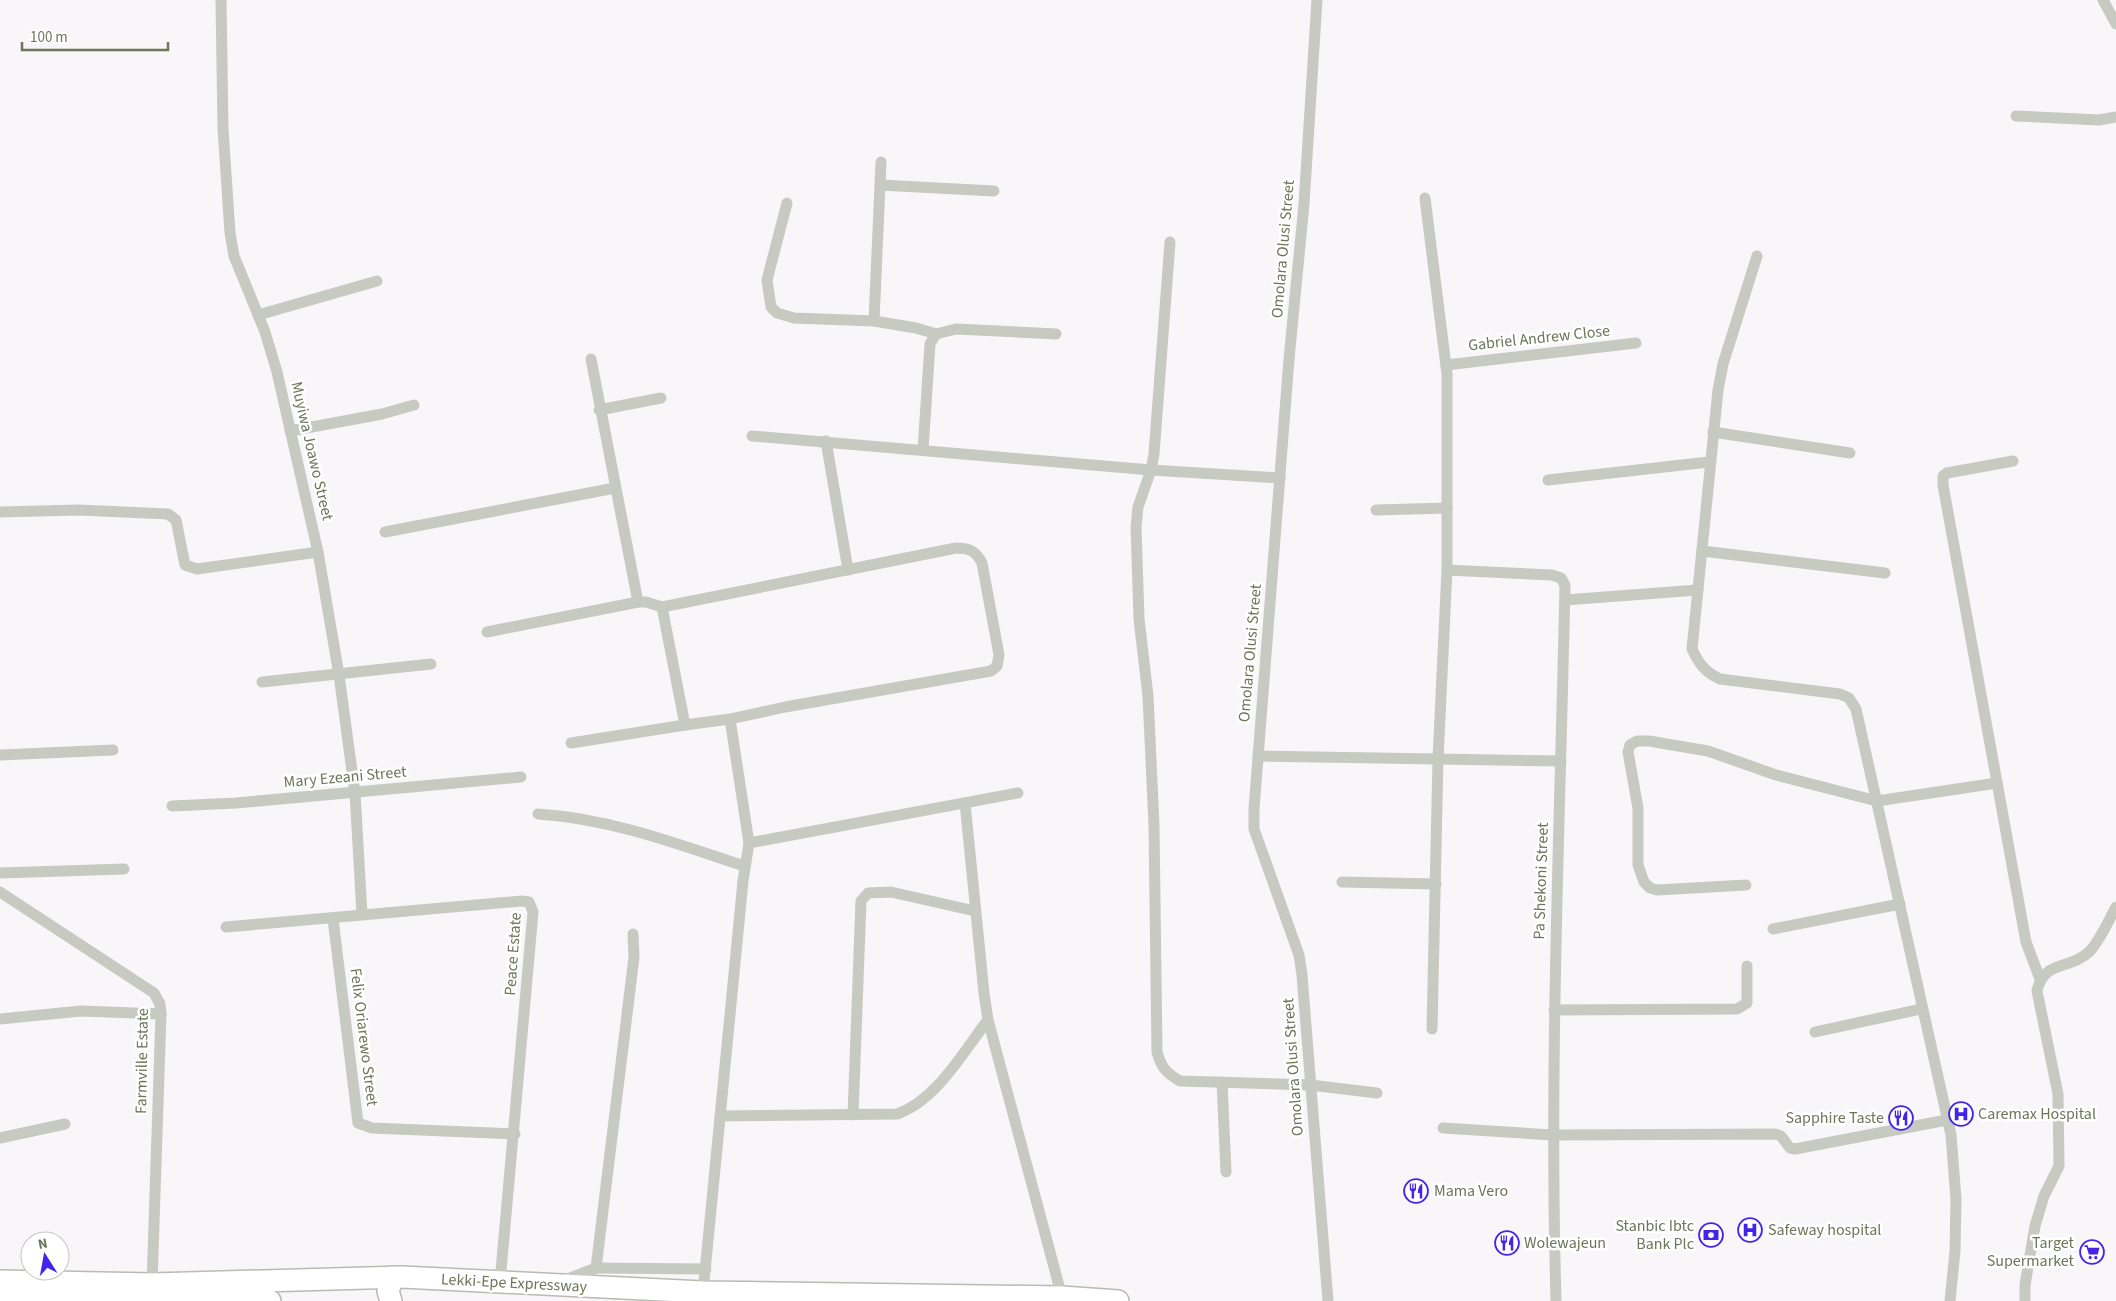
<svg xmlns="http://www.w3.org/2000/svg" width="2116" height="1301" font-family="'Source Sans 3',sans-serif">
<rect width="100%" height="100%" fill="#f8f6f9"/>
<g fill="none" stroke-linecap="round" stroke-linejoin="round">
<g stroke="#b8bbb2" stroke-width="24">
<g id="highway">
<path d="M0 1281 152 1284 402 1277 703 1292 1062 1297 1118 1301"/>
<path d="M0 1296 270 1301"/>
<path d="M391 1301 388 1291 393 1277"/>
</g>
</g>
<g stroke="#c7cac1" stroke-width="11">
<path d="M221 0 223 129 230 233 234 256 265 332 277 372 318 552 339 675 355 793 362 914"/>
<path d="M1317 0 1304 204 1289 359 1254 809V829L1299 955 1302 975 1328 1301"/>
<path d="M2103 0 2116 24"/>
<path d="M2016 116 2099 120 2116 117"/>
<path d="M880 185 994 191"/>
<path d="M1425 198 1447 374V570L1438 759 1432 1029"/>
<path d="M787 203 767 280 771 307 777 313 794 318 874 321 916 328 936 334"/>
<path d="M1170 242 1154 454 1151 470 1138 507 1136 527 1139 619 1148 696 1154 825 1157 1052C1161 1067 1166 1073 1180 1081L1310 1085 1377 1093"/>
<path d="M1757 256 1723 364 1718 390 1692 649C1699 664 1705 672 1720 679L1840 694 1849 698 1856 709 1951 1135 1956 1199 1955 1251 1950 1301"/>
<path d="M258 315 377 281"/>
<path d="M874 321 881 162"/>
<path d="M591 359 638 602H646L662 607 685 725 730 719 749 843 743 881 703 1292"/>
<path d="M1446 365 1636 343"/>
<path d="M599 410 661 398"/>
<path d="M290 431 382 414 414 405"/>
<path d="M1713 432 1850 453"/>
<path d="M752 436 1151 470 1280 478"/>
<path d="M826 441 848 570"/>
<path d="M923 450 930 344 936 334 956 329 1056 334"/>
<path d="M2013 461 1947 473 1943 476V485L2026 942 2040 979"/>
<path d="M1548 480 1709 462"/>
<path d="M1376 510 1447 508"/>
<path d="M0 512 79 510 168 514 176 520 185 565 197 569 318 552"/>
<path d="M385 532 615 488"/>
<path d="M1702 551 1885 573"/>
<path d="M1447 570 1552 575 1561 578 1565 585C1560 824 1549 1062 1556 1301"/>
<path d="M1565 600 1698 590"/>
<path d="M662 607 956 548C969 548 976 551 982 563L999 655 997 666 991 671 785 707 730 719"/>
<path d="M487 632 638 602"/>
<path d="M262 682 431 664"/>
<path d="M571 743 685 725"/>
<path d="M0 755 113 750"/>
<path d="M1258 756 1561 761"/>
<path d="M965 803 984 993 988 1020 1062 1297"/>
<path d="M172 806 236 803 521 777"/>
<path d="M538 814C611 819 675 843 744 866"/>
<path d="M749 843 1018 793"/>
<path d="M0 873 124 869"/>
<path d="M1342 882 1436 884"/>
<path d="M1746 885 1657 890 1650 888 1644 882 1638 865V808L1628 752 1630 745 1637 741H1649L1708 751 1776 775 1877 801 1997 783"/>
<path d="M0 892 154 993 160 1004 161 1014 152 1284"/>
<path d="M333 919 358 1123 372 1128 515 1134"/>
<path d="M226 927 522 901 529 902 533 912 500 1282"/>
<path d="M1773 929 1900 904"/>
<path d="M1554 1010 1737 1009 1747 1003V966"/>
<path d="M0 1019 81 1011 161 1014"/>
<path d="M1815 1032 1921 1009"/>
<path d="M1222 1082 1226 1172"/>
<path d="M853 1115 861 901 868 893 891 892 975 911"/>
<path d="M720 1116 897 1114C936 1101 963 1052 988 1020"/>
<path d="M1443 1128 1553 1135 1776 1134 1781 1136 1790 1148 1795 1149 1947 1120"/>
<path d="M0 1138 65 1124"/>
<path d="M596 1268 706 1269"/>
<path d="M565 1280 596 1268 634 957 633 934"/>
<path d="M2025 1301V1285L2035 1226 2044 1196 2059 1166 2058 1094 2037 991C2044 959 2070 971 2090 951 2101 939 2108 921 2116 907"/>
</g>
<use href="#highway" stroke="#fff" stroke-width="21"/>
</g>
<defs>
<g id="hospital-ring" transform="scale(1.25)"><circle r="9.5" fill="#fff" stroke="#4324eb" stroke-width="1.5"/><path d="M-5-5h3v3.5h4V-5h3V5h-3V1.5h-4V5h-3Z" fill="#4324eb"/></g>
<g id="restaurant-ring" transform="scale(1.25)"><circle r="9.5" fill="#fff" stroke="#4324eb" stroke-width="1.5"/><path d="M-5-6h1v4h1v-4h1v4h1v-4h1v5L-1.5 .5V6h-2V.5L-5-1ZM5-6V6H3V1.5H1.5Q1.5-4 5-6Z" fill="#4324eb"/></g>
<g id="bank-ring" transform="scale(1.25)"><circle r="9.5" fill="#fff" stroke="#4324eb" stroke-width="1.5"/><path d="M-6-4H6V4H-6ZM0-2.3a2.3 2.3 0 1 0 0 4.6a2.3 2.3 0 1 0 0-4.6Z" fill="#4324eb"/></g>
<g id="supermarket-ring" transform="scale(1.25)"><circle r="9.5" fill="#fff" stroke="#4324eb" stroke-width="1.5"/><path d="M-6-5.5h2.5l.6 2H6L4.5 2H-2.5L-4.4-4H-6ZM-1.5 3.2a1.3 1.3 0 1 0 .1 0ZM3 3.2a1.3 1.3 0 1 0 .1 0Z" fill="#4324eb"/></g>
</defs>
<g fill-rule="evenodd">
<use href="#hospital-ring" x="1961" y="1114"/>
<use href="#restaurant-ring" x="1901" y="1118"/>
<use href="#restaurant-ring" x="1416" y="1191"/>
<use href="#hospital-ring" x="1750" y="1230"/>
<use href="#bank-ring" x="1711" y="1235"/>
<use href="#restaurant-ring" x="1507" y="1243"/>
<use href="#supermarket-ring" x="2092" y="1252"/>
</g>
<g text-anchor="middle" dominant-baseline="central" stroke-width="5" stroke-linejoin="round" paint-order="stroke">
<g font-size="16" fill="#6c7659" stroke="#fff">
<text transform="translate(1283 249) rotate(-85)">Omolara Olusi Street</text>
<text transform="translate(1539 338) rotate(-6)">Gabriel Andrew Close</text>
<text transform="translate(312 451) rotate(77)">Muyiwa Joawo Street</text>
<text transform="translate(1250 653) rotate(-85)">Omolara Olusi Street</text>
<text transform="translate(345 777) rotate(-5)">Mary Ezeani Street</text>
<text transform="translate(1541 881) rotate(-88)">Pa Shekoni Street</text>
<text transform="translate(513 954) rotate(-86)">Peace Estate</text>
<text transform="translate(364 1037) rotate(83)">Felix Oriarewo Street</text>
<text transform="translate(142 1061) rotate(-89)">Farmville Estate</text>
<text transform="translate(1293 1067) rotate(-94)">Omolara Olusi Street</text>
<text transform="translate(514 1283) rotate(3)">Lekki-Epe Expressway</text>
</g>
<g font-size="16" fill="#6c7659" stroke="#fff" text-anchor="start">
<text x="1978" y="1114">Caremax Hospital</text>
<text x="1884" y="1118" text-anchor="end">Sapphire Taste</text>
<text x="1434" y="1191">Mama Vero</text>
<text x="1694" y="1226" text-anchor="end">Stanbic Ibtc<tspan x="1694" dy="18">Bank Plc</tspan></text>
<text x="1768" y="1230">Safeway hospital</text>
<text x="1524" y="1243">Wolewajeun</text>
<text x="2074" y="1243" text-anchor="end">Target<tspan x="2074" dy="18">Supermarket</tspan></text>
</g>
</g>
<g transform="translate(45 1256) rotate(349)"><circle r="24" fill="#ffffff" stroke="#c4c8bd"/>
<path d="M0-4L9 19L0 12L-9 19Z" fill="#4324eb"/>
<text y="-8" font-size="14" font-weight="bold" text-anchor="middle" fill="#6c7659">N</text>
</g>
<path d="M22 42v8h146v-8" fill="none" stroke="#6c7659" stroke-width="2.5"/>
<text x="30" y="42" font-size="15" fill="#6c7659" stroke="#ffffff" stroke-width="4" paint-order="stroke">100 m</text>
</svg>
